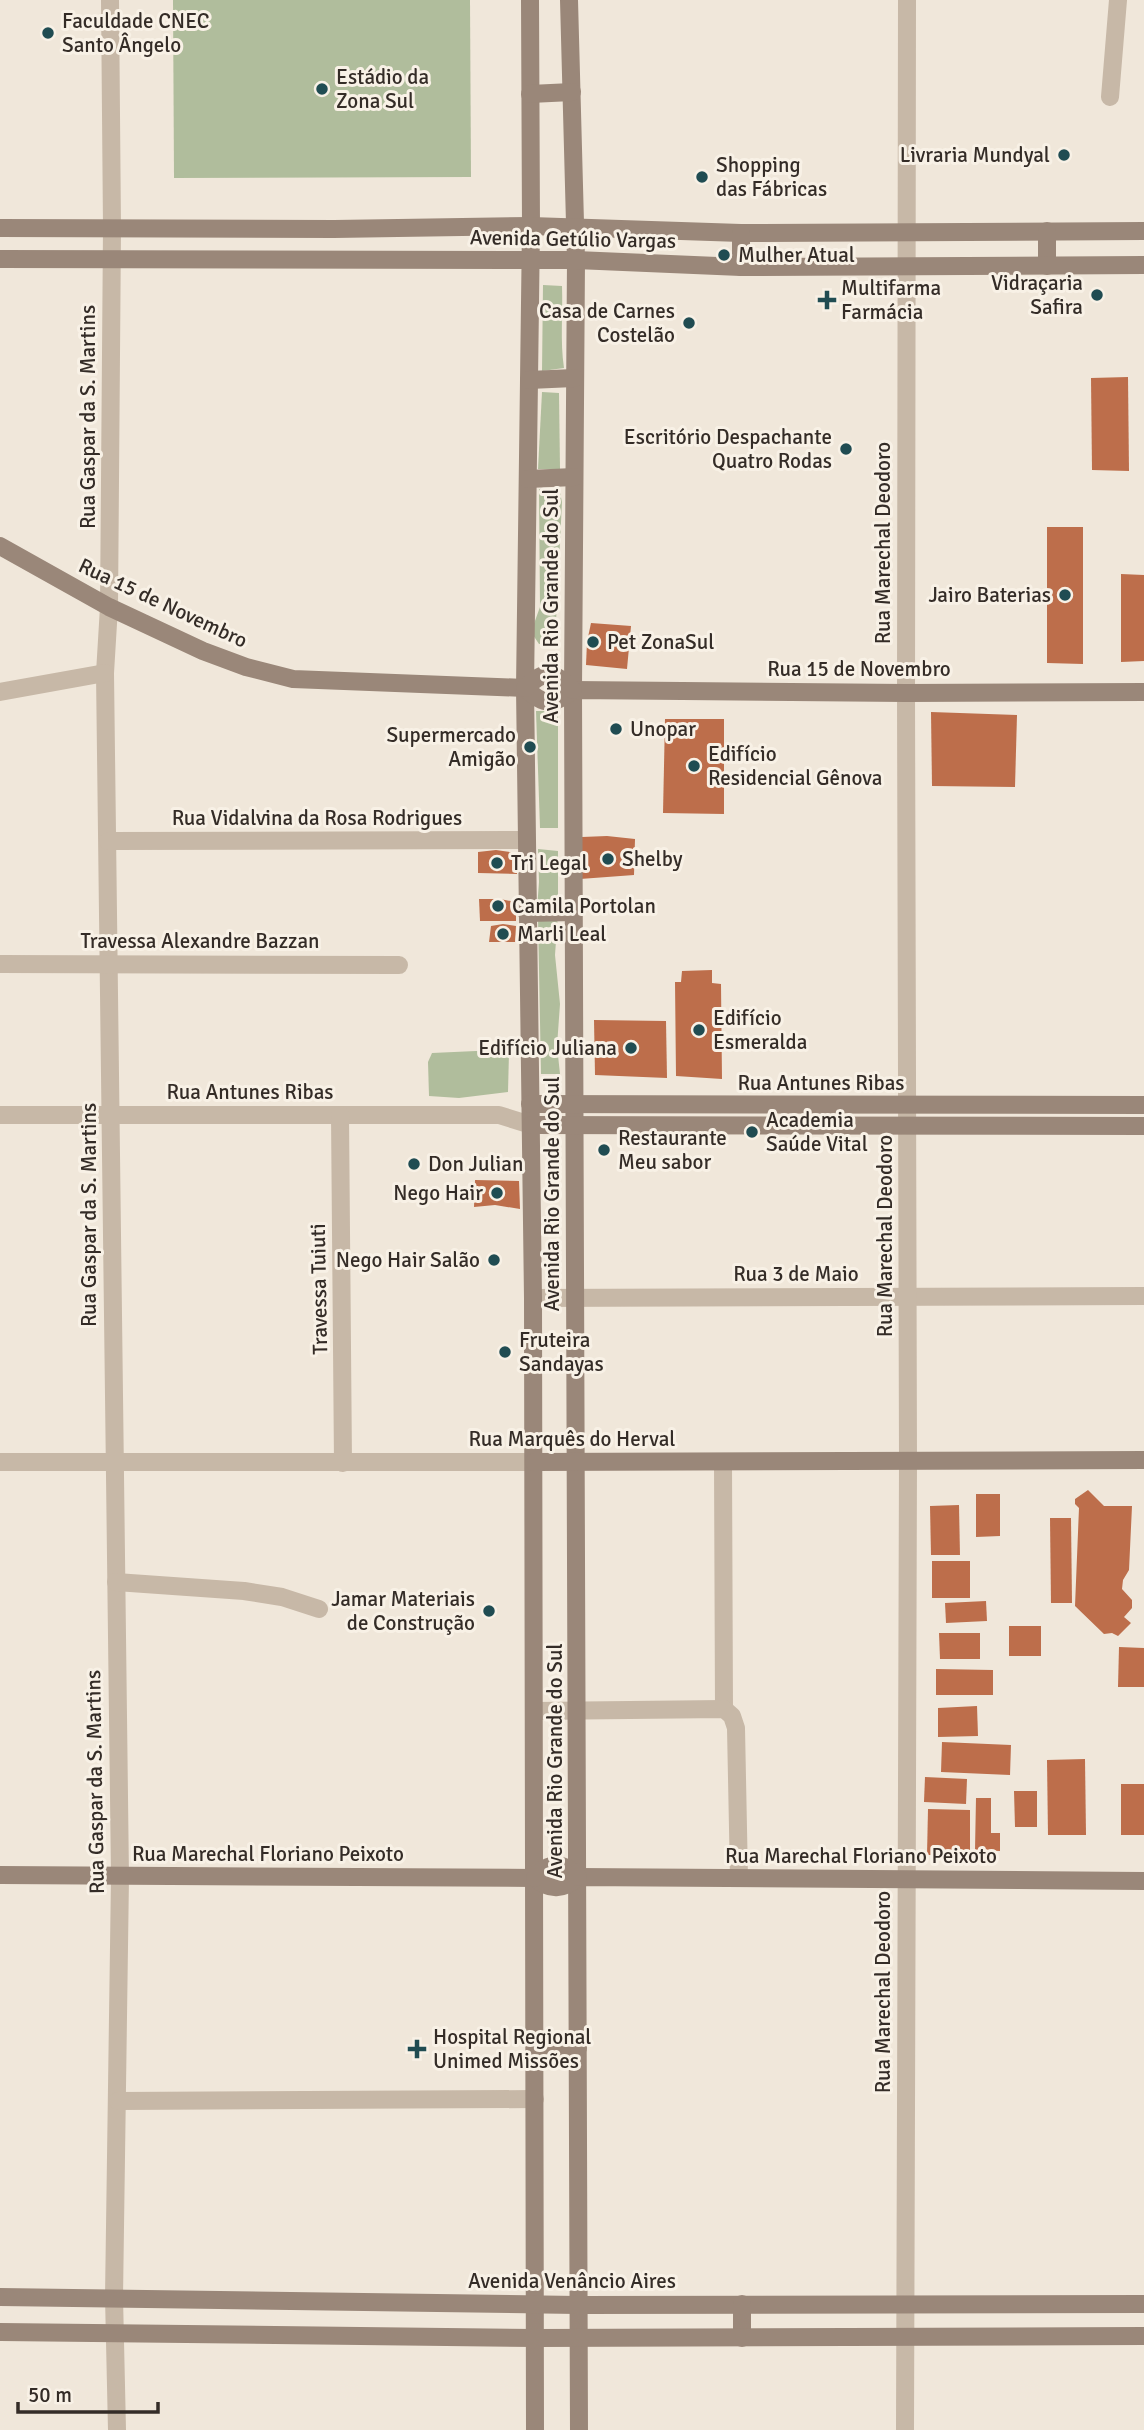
<svg xmlns="http://www.w3.org/2000/svg" width="1144" height="2430" font-family="Signika,sans-serif">
<rect width="100%" height="100%" fill="#f0e7da"/>
<g fill="#b0bd9c">
<path d="M173 0H470L471 177 174 178Z"/>
<path d="M543 285 562 286C563 314 560 341 564 368L542 371Z"/>
<path d="M542 392 559 393 560 469H538Z"/>
<path d="M559 488 562 502 556 622 559 643 539 644 531 632 540 607 539 489Z"/>
<path d="M536 711H558V828H540Z"/>
<path d="M538 849 558 851V910L537 909 539 882Z"/>
<path d="M558 913 555 955 560 1004 557 1046 560 1074H541L538 917Z"/>
<path d="M476 1051 509 1052 508 1092 459 1098 429 1096 428 1062 432 1053Z"/>
</g>
<g fill="#bd6e4b">
<path d="M1128 377 1129 471 1092 470 1091 378Z"/>
<path d="M1047 527H1083V664L1047 663Z"/>
<path d="M1121 574 1144 575V661L1121 662Z"/>
<path d="M591 623 631 626 627 669 586 665 587 642Z"/>
<path d="M931 712 1017 715 1015 787 932 786Z"/>
<path d="M665 719H724V814L663 813Z"/>
<path d="M607 836 635 839 634 875 580 879 582 837Z"/>
<path d="M496 850 516 853 517 874 478 873V852Z"/>
<path d="M479 899H500L516 902V921H480Z"/>
<path d="M503 924 516 926 515 942H489L491 926Z"/>
<path d="M712 970V983L721 984 722 1079 676 1076 675 982H681L682 971Z"/>
<path d="M594 1020 666 1021 667 1078 595 1075Z"/>
<path d="M475 1180 519 1181 520 1209 495 1205 474 1207Z"/>
<path d="M1088 1490 1104 1506H1132L1129 1570 1123 1580 1122 1589 1132 1600V1608L1124 1617 1131 1623 1118 1636 1112 1633 1104 1634 1075 1606 1079 1508 1075 1504V1499Z"/>
<path d="M976 1494H1000V1536L976 1537Z"/>
<path d="M959 1505 960 1555H931L930 1506Z"/>
<path d="M1050 1518H1071L1072 1603H1051Z"/>
<rect x="932" y="1561" width="38" height="37"/>
<path d="M986 1601 987 1621 946 1623 945 1603Z"/>
<rect x="1009" y="1626" width="32" height="30"/>
<path d="M939 1633H980V1659H940Z"/>
<path d="M1119 1647 1144 1648V1687H1118Z"/>
<path d="M936 1669 993 1670V1695H936Z"/>
<path d="M977 1706 978 1736 938 1737V1708Z"/>
<path d="M942 1742 1011 1745 1010 1775 941 1772Z"/>
<path d="M1085 1759 1086 1835H1048L1047 1760Z"/>
<path d="M925 1777 967 1779 966 1804 924 1802Z"/>
<rect x="1121" y="1784" width="23" height="51"/>
<path d="M1014 1791H1037V1827H1015Z"/>
<path d="M976 1798H991V1833H1000V1851L975 1850Z"/>
<path d="M928 1809 970 1810V1855H927Z"/>
</g>
<g fill="none" stroke-linecap="round" stroke-linejoin="round">
<g stroke="#c7b8a7" stroke-width="18">
<path d="M110 0 112 228 109 607 105 673 120 1877 114 2297 117 2430"/>
<path d="M1110 97 1118 0"/>
<path d="M0 692 105 673"/>
<path d="M108 841 525 840"/>
<path d="M0 964 399 965"/>
<path d="M0 1115H499L531 1125"/>
<path d="M340 1115 343 1463"/>
<path d="M533 1298 1144 1296"/>
<path d="M0 1462H534"/>
<path d="M723 1462 724 1709"/>
<path d="M116 1582 244 1591 282 1597 319 1609"/>
<path d="M535 1711 724 1709 732 1716 736 1728 739 1878"/>
<path d="M118 2101 535 2099"/>
<path d="M905 2430 908 1461 906 693 907 0"/>
</g>
<g stroke="#9a8779" stroke-width="18">
<path d="M530 0 531 226 525 688 533 1298 535 2430"/>
<path d="M569 0 576 260 573 690 579 2430"/>
<path d="M530 94 572 92"/>
<path d="M0 228 334 229 531 226 741 233 1144 231"/>
<path d="M1047 231V266"/>
<path d="M741 233V267"/>
<path d="M0 259 576 260 741 267 1144 265"/>
<path d="M529 380 574 378"/>
<path d="M528 479 574 477"/>
<path d="M0 546 109 607 203 651 246 667 293 679 525 688C544 706 552 706 573 690L906 693 1144 692"/>
<path d="M525 688C547 668 553 671 573 690"/>
<path d="M527 913 574 912"/>
<path d="M530 1104 1144 1105"/>
<path d="M531 1125 1144 1126"/>
<path d="M534 1462 1144 1460"/>
<path d="M0 1875 535 1878C549 1891 564 1890 578 1877L1144 1881"/>
<path d="M535 1878C548 1861 563 1861 578 1877"/>
<path d="M535 2048H578"/>
<path d="M0 2297 578 2305 1144 2304"/>
<path d="M742 2304V2338"/>
<path d="M0 2332 535 2338 1144 2336"/>
</g>
</g>
<g fill="#204c52" stroke="#f8f1e6" stroke-width="2.5">
<circle cx="48" cy="33" r="7"/>
<circle cx="322" cy="89" r="7"/>
<circle cx="1064" cy="155" r="7"/>
<circle cx="702" cy="177" r="7"/>
<circle cx="724" cy="255" r="7"/>
<circle cx="1097" cy="295" r="7"/>
<path d="M823.5 289.5h7v7h7v7h-7v7h-7v-7h-7v-7h7z"/>
<circle cx="689" cy="323" r="7"/>
<circle cx="846" cy="449" r="7"/>
<circle cx="1065" cy="595" r="7"/>
<circle cx="593" cy="642" r="7"/>
<circle cx="616" cy="729" r="7"/>
<circle cx="530" cy="747" r="7"/>
<circle cx="694" cy="766" r="7"/>
<circle cx="608" cy="859" r="7"/>
<circle cx="497" cy="863" r="7"/>
<circle cx="498" cy="906" r="7"/>
<circle cx="503" cy="934" r="7"/>
<circle cx="699" cy="1030" r="7"/>
<circle cx="631" cy="1048" r="7"/>
<circle cx="752" cy="1132" r="7"/>
<circle cx="604" cy="1150" r="7"/>
<circle cx="414" cy="1164" r="7"/>
<circle cx="497" cy="1193" r="7"/>
<circle cx="494" cy="1260" r="7"/>
<circle cx="505" cy="1352" r="7"/>
<circle cx="489" cy="1611" r="7"/>
<path d="M413.5 2038.5h7v7h7v7h-7v7h-7v-7h-7v-7h7z"/>
</g>
<g text-anchor="middle" dominant-baseline="central" stroke-width="6" stroke-linejoin="round" paint-order="stroke">
<g font-size="21" fill="#342c27" stroke="#f8f1e6" text-anchor="start">
<text x="62" y="21">Faculdade CNEC<tspan x="62" dy="24">Santo Ângelo</tspan></text>
<text x="336" y="77">Estádio da<tspan x="336" dy="24">Zona Sul</tspan></text>
<text x="1050" y="155" text-anchor="end">Livraria Mundyal</text>
<text x="716" y="165">Shopping<tspan x="716" dy="24">das Fábricas</tspan></text>
<text x="738" y="255">Mulher Atual</text>
<text x="1083" y="283" text-anchor="end">Vidraçaria<tspan x="1083" dy="24">Safira</tspan></text>
<text x="841" y="288">Multifarma<tspan x="841" dy="24">Farmácia</tspan></text>
<text x="675" y="311" text-anchor="end">Casa de Carnes<tspan x="675" dy="24">Costelão</tspan></text>
<text x="832" y="437" text-anchor="end">Escritório Despachante<tspan x="832" dy="24">Quatro Rodas</tspan></text>
<text x="1051" y="595" text-anchor="end">Jairo Baterias</text>
<text x="607" y="642">Pet ZonaSul</text>
<text x="630" y="729">Unopar</text>
<text x="516" y="735" text-anchor="end">Supermercado<tspan x="516" dy="24">Amigão</tspan></text>
<text x="708" y="754">Edifício<tspan x="708" dy="24">Residencial Gênova</tspan></text>
<text x="622" y="859">Shelby</text>
<text x="511" y="863">Tri Legal</text>
<text x="512" y="906">Camila Portolan</text>
<text x="517" y="934">Marli Leal</text>
<text x="713" y="1018">Edifício<tspan x="713" dy="24">Esmeralda</tspan></text>
<text x="617" y="1048" text-anchor="end">Edifício Juliana</text>
<text x="766" y="1120">Academia<tspan x="766" dy="24">Saúde Vital</tspan></text>
<text x="618" y="1138">Restaurante<tspan x="618" dy="24">Meu sabor</tspan></text>
<text x="428" y="1164">Don Julian</text>
<text x="483" y="1193" text-anchor="end">Nego Hair</text>
<text x="480" y="1260" text-anchor="end">Nego Hair Salão</text>
<text x="519" y="1340">Fruteira<tspan x="519" dy="24">Sandayas</tspan></text>
<text x="475" y="1599" text-anchor="end">Jamar Materiais<tspan x="475" dy="24">de Construção</tspan></text>
<text x="433" y="2037">Hospital Regional<tspan x="433" dy="24">Unimed Missões</tspan></text>
</g>
<g font-size="21" fill="#342c27" stroke="#f8f1e6">
<text transform="translate(573 239) rotate(1)">Avenida Getúlio Vargas</text>
<text transform="translate(88 417) rotate(-90)">Rua Gaspar da S. Martins</text>
<text transform="translate(883 543) rotate(-90)">Rua Marechal Deodoro</text>
<text transform="translate(163 603) rotate(25)">Rua 15 de Novembro</text>
<text transform="translate(551 606) rotate(-90)">Avenida Rio Grande do Sul</text>
<text x="859" y="669">Rua 15 de Novembro</text>
<text x="317" y="818">Rua Vidalvina da Rosa Rodrigues</text>
<text x="200" y="941">Travessa Alexandre Bazzan</text>
<text x="821" y="1083">Rua Antunes Ribas</text>
<text x="250" y="1092">Rua Antunes Ribas</text>
<text transform="translate(552 1194) rotate(-90)">Avenida Rio Grande do Sul</text>
<text transform="translate(89 1215) rotate(-90)">Rua Gaspar da S. Martins</text>
<text transform="translate(885 1236) rotate(-90)">Rua Marechal Deodoro</text>
<text x="796" y="1274">Rua 3 de Maio</text>
<text transform="translate(319 1289) rotate(-91)">Travessa Tuiuti</text>
<text x="572" y="1439">Rua Marquês do Herval</text>
<text transform="translate(555 1761) rotate(-90)">Avenida Rio Grande do Sul</text>
<text transform="translate(95 1782) rotate(-91)">Rua Gaspar da S. Martins</text>
<text x="268" y="1854">Rua Marechal Floriano Peixoto</text>
<text x="861" y="1856">Rua Marechal Floriano Peixoto</text>
<text transform="translate(883 1992) rotate(-90)">Rua Marechal Deodoro</text>
<text x="572" y="2281">Avenida Venâncio Aires</text>
</g>
</g>
<path d="M18 2402v10h140v-10" fill="none" stroke="#342c27" stroke-width="3.5"/>
<text x="28" y="2402" font-size="21" fill="#342c27" stroke="#f8f1e6" stroke-width="5" paint-order="stroke">50 m</text>
</svg>
